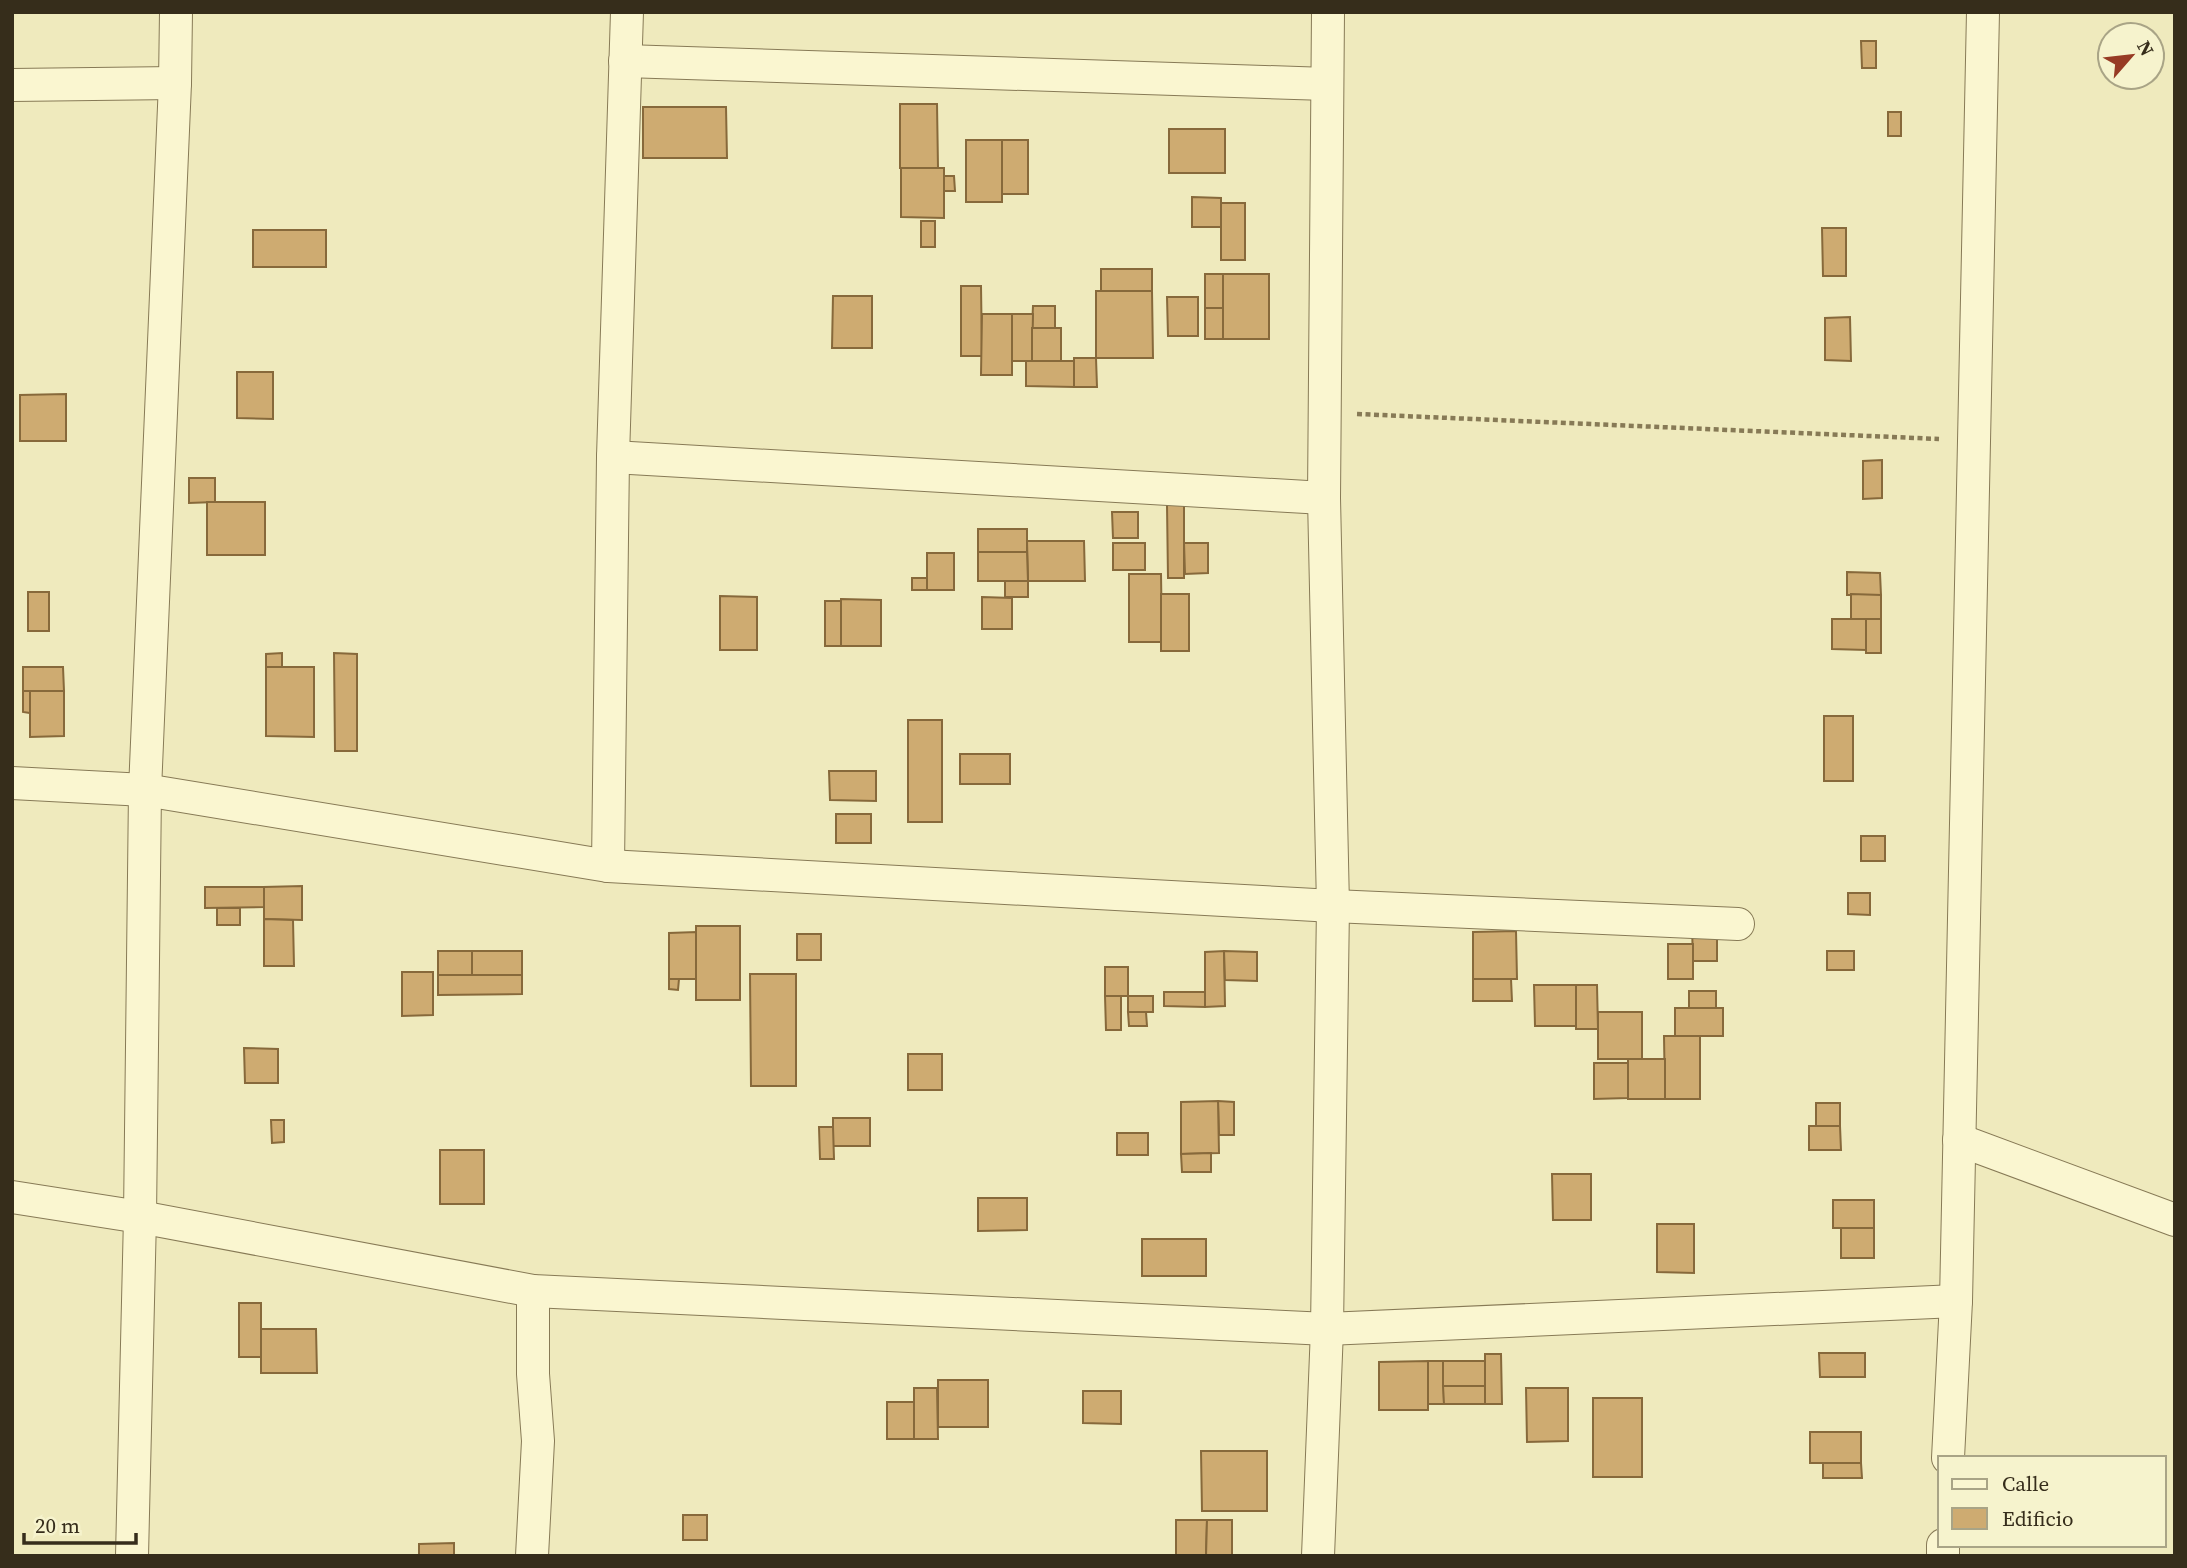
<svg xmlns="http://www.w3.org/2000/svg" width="2187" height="1568" font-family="'Source Serif 4',serif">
<rect width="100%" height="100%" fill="#efeabd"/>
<g fill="#ceab71" stroke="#87693b" stroke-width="2">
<path d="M1861 41H1876V68H1862Z"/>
<path d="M900 104H937L938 168H900Z"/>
<path d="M643 107H726L727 158H643Z"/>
<rect x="1888" y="112" width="13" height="24"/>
<rect x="1169" y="129" width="56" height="44"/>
<rect x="966" y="140" width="36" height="62"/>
<rect x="1002" y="140" width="26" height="54"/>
<path d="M901 168H944V218L901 217Z"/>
<path d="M944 176H954L955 191H944Z"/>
<path d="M1192 197 1221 198V227H1192Z"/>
<rect x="1221" y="203" width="24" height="57"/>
<rect x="921" y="221" width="14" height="26"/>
<path d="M1822 228H1846V276H1823Z"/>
<rect x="253" y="230" width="73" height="37"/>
<rect x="1101" y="269" width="51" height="22"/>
<rect x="1205" y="274" width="18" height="34"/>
<rect x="1223" y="274" width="46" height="65"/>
<path d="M961 286H981L982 356H961Z"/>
<path d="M1096 291H1152L1153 358H1096Z"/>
<path d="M833 296H872V348H832Z"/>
<path d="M1167 297H1198V336H1168Z"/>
<path d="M1033 306H1055V328H1032Z"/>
<rect x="1205" y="308" width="18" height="31"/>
<path d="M982 314H1012V375H981Z"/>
<path d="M1012 314H1033L1032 361H1012Z"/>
<path d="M1850 317 1851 361 1825 360V318Z"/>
<rect x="1032" y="328" width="29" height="33"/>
<path d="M1074 358H1096L1097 387H1074Z"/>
<path d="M1026 361H1074V387L1026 386Z"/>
<path d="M237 372H273V419L237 418Z"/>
<path d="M66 394V441H20V395Z"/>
<path d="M1882 460V498L1863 499V461Z"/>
<path d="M189 478H215V502L189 503Z"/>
<rect x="207" y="502" width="58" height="53"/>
<path d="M1167 505H1184V578H1168Z"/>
<path d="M1112 512H1138V538H1113Z"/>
<rect x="978" y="529" width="49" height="23"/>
<path d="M1027 541H1084L1085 581H1028Z"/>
<rect x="1113" y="543" width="32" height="27"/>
<path d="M1184 543H1208V573L1185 574Z"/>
<path d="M978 552H1027L1028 581H978Z"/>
<rect x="927" y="553" width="27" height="37"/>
<path d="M1847 572 1880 573 1881 595H1847Z"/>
<path d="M1129 574H1161L1162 642H1129Z"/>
<rect x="912" y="578" width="15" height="12"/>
<rect x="1005" y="581" width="23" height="16"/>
<rect x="28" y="592" width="21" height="39"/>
<rect x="1161" y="594" width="28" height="57"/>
<path d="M1851 594 1881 595V619H1851Z"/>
<path d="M720 596 757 597V650H720Z"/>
<path d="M982 597 1012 598V629H982Z"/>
<path d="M841 599 881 600V646H841Z"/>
<rect x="825" y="601" width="16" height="45"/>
<path d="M1832 619H1866V650L1832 649Z"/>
<rect x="1866" y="619" width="15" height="34"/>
<path d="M282 653V667H266V654Z"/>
<path d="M334 653 357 654V751H335Z"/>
<path d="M23 667H63L64 691H23Z"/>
<path d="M266 667H314V737L266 736Z"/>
<path d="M23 691H30V713L23 712Z"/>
<path d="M30 691H64V736L30 737Z"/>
<rect x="1824" y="716" width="29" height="65"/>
<rect x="908" y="720" width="34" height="102"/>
<rect x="960" y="754" width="50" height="30"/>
<path d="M829 771H876V801L830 800Z"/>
<rect x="836" y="814" width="35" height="29"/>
<rect x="1861" y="836" width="24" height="25"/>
<path d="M302 886V920L264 919V887Z"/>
<path d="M205 887H264V907L205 908Z"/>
<path d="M1848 893H1870V915L1848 914Z"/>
<rect x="217" y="908" width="23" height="17"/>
<path d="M264 919 293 920 294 966H264Z"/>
<rect x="696" y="926" width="44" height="74"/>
<path d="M1692 927H1717V961H1693Z"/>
<path d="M1516 931 1517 979H1473V932Z"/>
<path d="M696 932V979H669V933Z"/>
<rect x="797" y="934" width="24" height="26"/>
<rect x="1668" y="944" width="25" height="35"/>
<rect x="438" y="951" width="34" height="24"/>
<rect x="472" y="951" width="50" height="24"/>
<path d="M1224 951 1225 1006 1205 1007V952Z"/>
<path d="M1224 951 1257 952V981L1225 980Z"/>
<rect x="1827" y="951" width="27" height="19"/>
<rect x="1105" y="967" width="23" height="29"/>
<path d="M402 972H433V1015L402 1016Z"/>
<path d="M750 974H796V1086H751Z"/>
<path d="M438 975H522V994L438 995Z"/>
<path d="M669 979H679L678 990 669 989Z"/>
<path d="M1473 979H1511L1512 1001H1473Z"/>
<path d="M1534 985H1576V1026H1535Z"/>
<path d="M1576 985H1597L1598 1029H1576Z"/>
<rect x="1689" y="991" width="27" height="17"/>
<path d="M1164 992H1205V1007L1164 1006Z"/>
<path d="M1105 996H1121V1030H1106Z"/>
<rect x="1128" y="996" width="25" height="16"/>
<rect x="1675" y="1008" width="48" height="28"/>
<path d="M1128 1012H1146L1147 1026H1129Z"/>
<rect x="1598" y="1012" width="44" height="47"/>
<path d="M1664 1036H1700V1099H1665Z"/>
<path d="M244 1048 278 1049V1083H245Z"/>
<rect x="908" y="1054" width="34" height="36"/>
<rect x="1628" y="1059" width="37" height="40"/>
<path d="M1594 1063H1628V1098L1594 1099Z"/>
<path d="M1218 1101 1234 1102V1135H1219Z"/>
<path d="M1218 1101 1219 1153 1181 1154V1102Z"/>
<rect x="1816" y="1103" width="24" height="23"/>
<rect x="833" y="1118" width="37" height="28"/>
<path d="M271 1120H284V1142L272 1143Z"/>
<path d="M1809 1126H1840L1841 1150H1809Z"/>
<path d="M819 1127H833L834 1159H820Z"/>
<rect x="1117" y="1133" width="31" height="22"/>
<rect x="440" y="1150" width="44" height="54"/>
<path d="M1211 1153V1172H1182L1181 1154Z"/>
<path d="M1552 1174H1591V1220H1553Z"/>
<path d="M978 1198H1027V1230L978 1231Z"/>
<rect x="1833" y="1200" width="41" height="28"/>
<path d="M1657 1224H1694V1273L1657 1272Z"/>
<rect x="1841" y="1228" width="33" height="30"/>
<rect x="1142" y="1239" width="64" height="37"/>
<rect x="239" y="1303" width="22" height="54"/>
<path d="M261 1329H316L317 1373H261Z"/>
<path d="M1819 1353H1865V1377H1820Z"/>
<path d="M1485 1354H1501L1502 1404H1485Z"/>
<path d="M1428 1361V1410H1379V1362Z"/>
<path d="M1428 1361H1443L1444 1404H1428Z"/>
<rect x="1443" y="1361" width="42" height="25"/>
<rect x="938" y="1380" width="50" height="47"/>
<path d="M1443 1386H1485V1404H1444Z"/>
<path d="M914 1388H937L938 1439H914Z"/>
<path d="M1526 1388H1568V1441L1527 1442Z"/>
<path d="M1083 1391H1121V1424L1083 1423Z"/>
<rect x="1593" y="1398" width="49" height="79"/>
<rect x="887" y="1402" width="27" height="37"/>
<rect x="1810" y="1432" width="51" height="31"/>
<path d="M1201 1451H1267V1511H1202Z"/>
<path d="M1823 1463H1861L1862 1478H1823Z"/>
<rect x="683" y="1515" width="24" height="25"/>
<path d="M1176 1520H1207L1206 1556H1176Z"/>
<path d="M1207 1520H1232V1556H1206Z"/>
<path d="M454 1543V1556H419V1544Z"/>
</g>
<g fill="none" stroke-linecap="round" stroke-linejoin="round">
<g stroke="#877a56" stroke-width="34">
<g id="street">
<path d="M625 61 1327 84"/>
<path d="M12 85 175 83"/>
<path d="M613 457 1324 498"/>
<path d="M12 783 145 790 608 866 1333 906 1738 924"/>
<path d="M608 866 613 457 627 12"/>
<path d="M1959 1140 2175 1220"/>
<path d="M12 1197 140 1217 533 1291 1327 1329 1956 1301"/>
<path d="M1948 1458 1956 1301 1983 12"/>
<path d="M132 1556 140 1217 145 790 175 83 176 12"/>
<path d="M532 1556 538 1441 533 1374V1291"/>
<path d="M1318 1556 1327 1329 1333 906 1324 498 1328 12"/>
<path d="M1943 1556V1545"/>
</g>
</g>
<path stroke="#877a56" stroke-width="4.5" stroke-dasharray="5 3.5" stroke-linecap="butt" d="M1357 414 1939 439"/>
<use href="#street" stroke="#faf6d0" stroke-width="32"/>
</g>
<rect width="2187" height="1568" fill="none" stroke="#362d1b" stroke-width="28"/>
<rect x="1938" y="1456" width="228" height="91" fill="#f6f3cd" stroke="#a9a486" stroke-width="2"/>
<rect x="1952" y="1479" width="35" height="10" fill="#faf6d0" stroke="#a9a486" stroke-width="2"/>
<text x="2002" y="1491" font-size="21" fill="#362d1b">Calle</text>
<rect x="1952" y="1508" width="35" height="21" fill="#ceab71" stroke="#a9a486" stroke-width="2"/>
<text x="2002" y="1526" font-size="21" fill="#362d1b">Edificio</text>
<g transform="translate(2131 56) rotate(62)"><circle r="33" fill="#f6f3cd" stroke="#a9a486" stroke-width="2"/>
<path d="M0-5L12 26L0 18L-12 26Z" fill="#973b24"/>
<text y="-10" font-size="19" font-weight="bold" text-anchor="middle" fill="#362d1b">N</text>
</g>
<path d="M24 1533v10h112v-10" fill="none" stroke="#362d1b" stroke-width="3.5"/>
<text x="35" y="1533" font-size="21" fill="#362d1b" stroke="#f6f3cd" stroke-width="5" paint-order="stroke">20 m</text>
</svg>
